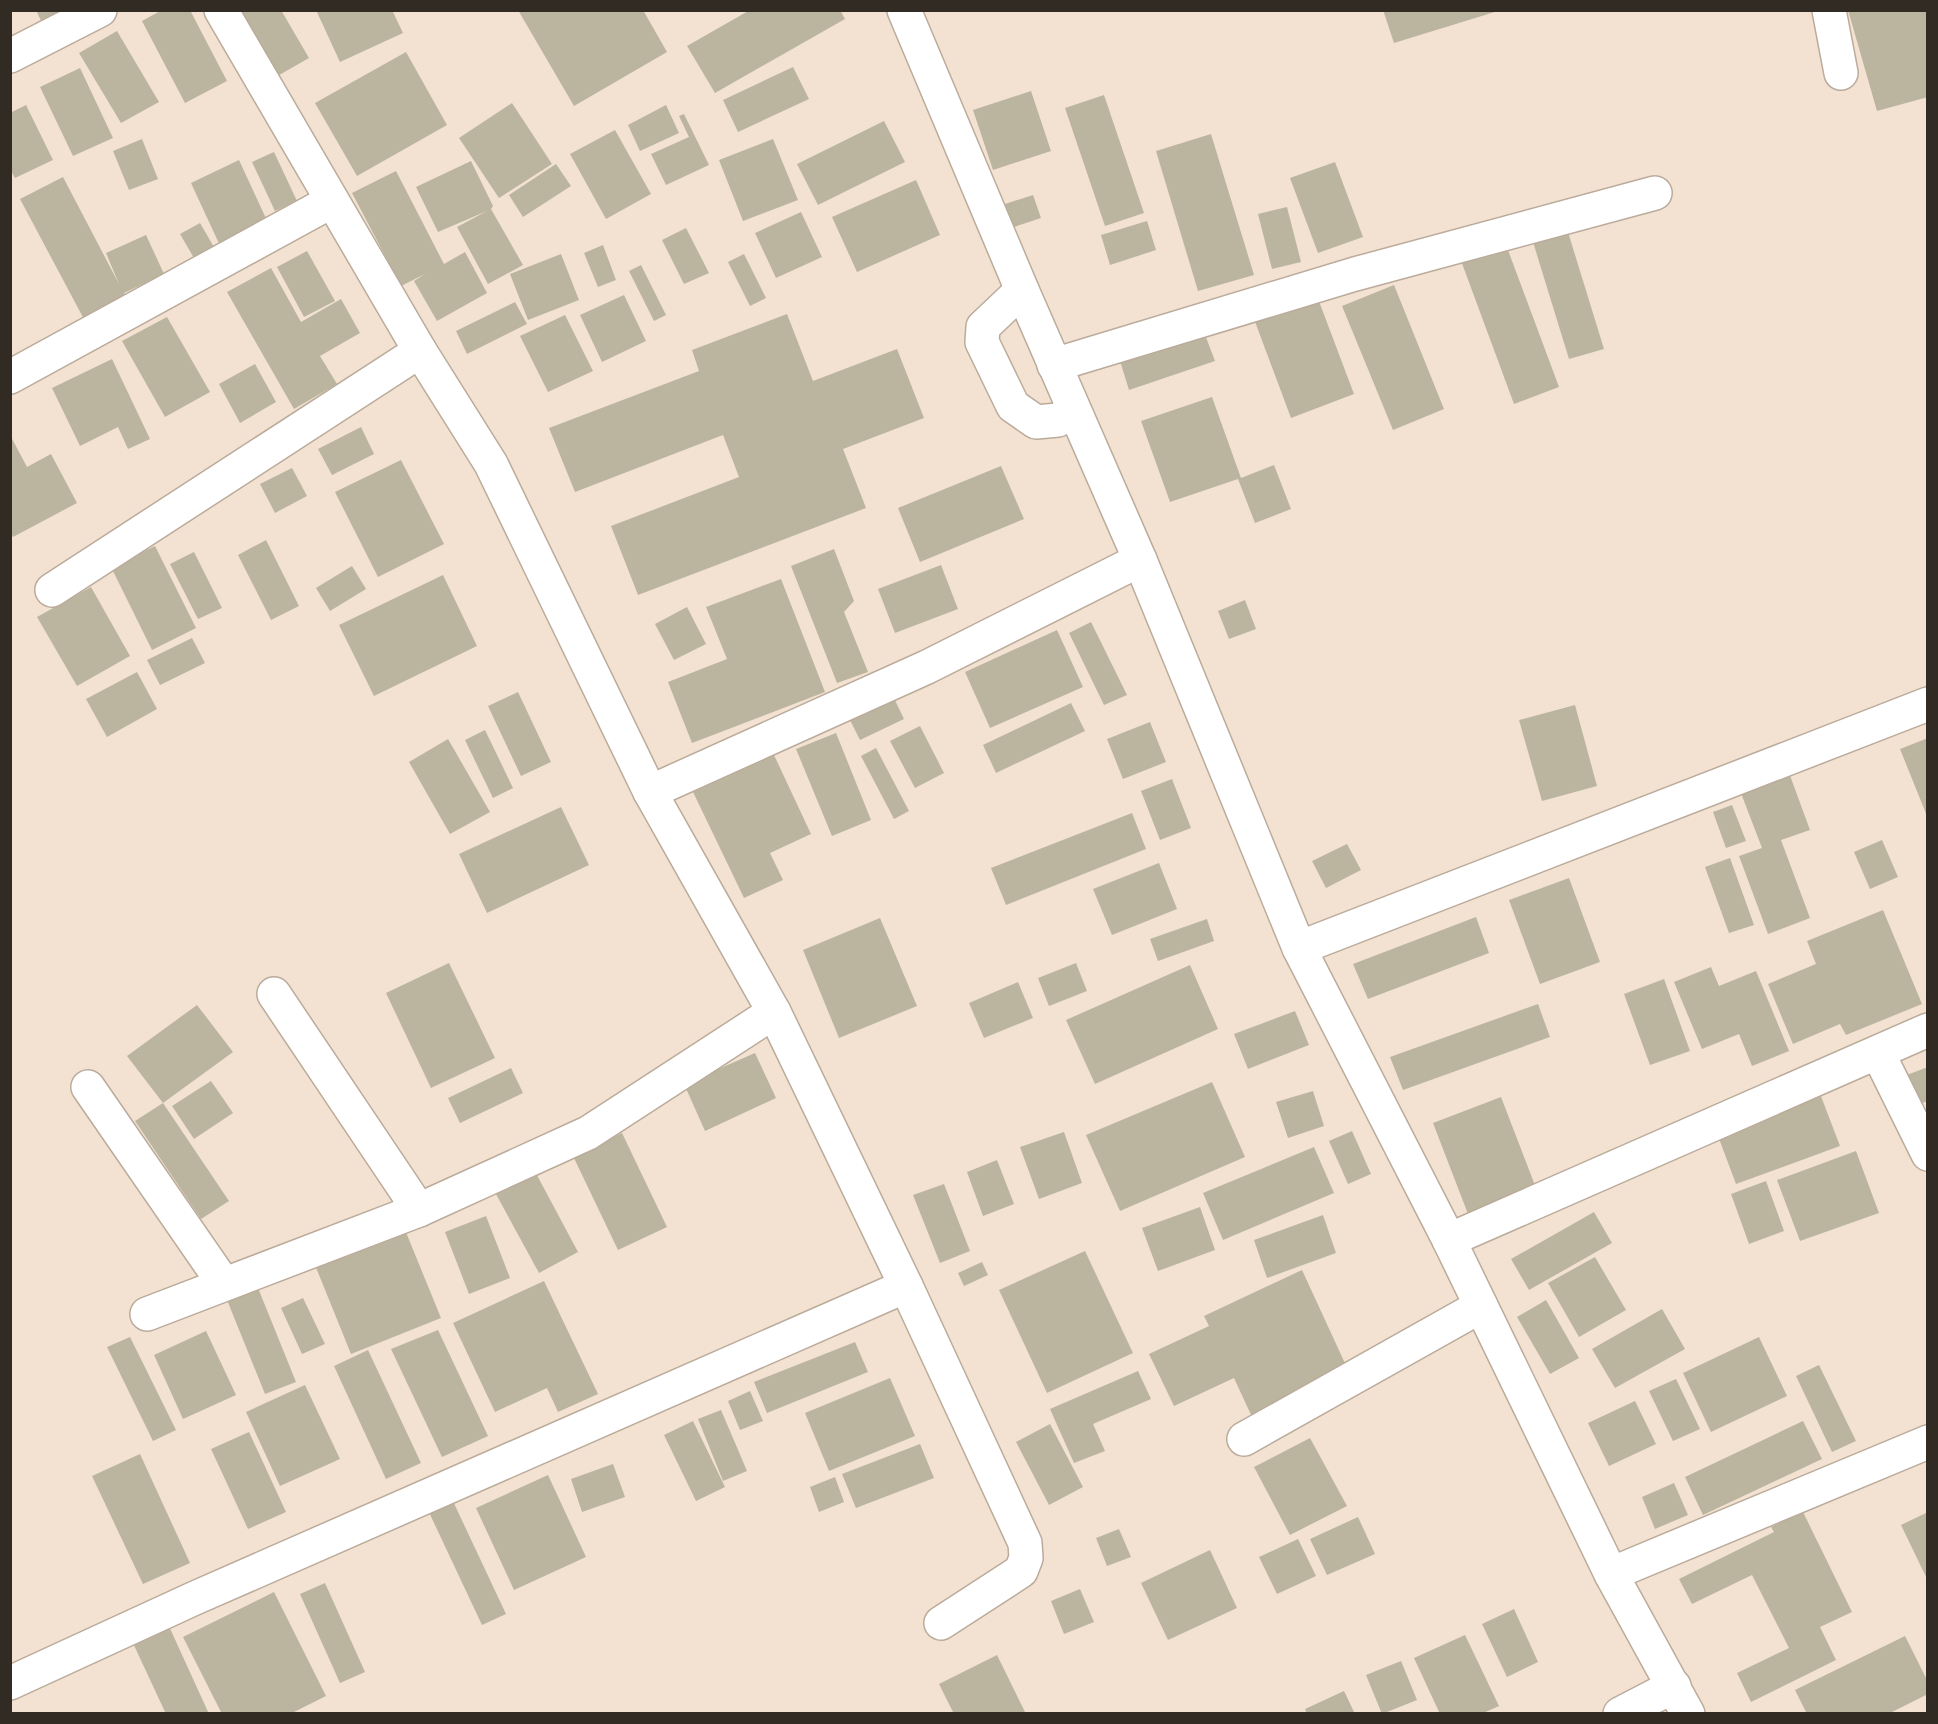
<svg xmlns="http://www.w3.org/2000/svg" width="1938" height="1724" font-family="Montserrat,sans-serif">
<rect width="100%" height="100%" fill="#f3e2d1"/>
<g fill="#bbb5a0">
<path d="M36 10H64L42 23Z"/>
<path d="M162 10H190L227 81 185 103 142 21Z"/>
<path d="M233 10H281L309 58 274 78Z"/>
<path d="M316 10H392L403 33 340 62Z"/>
<path d="M518 10H643L667 52 574 106Z"/>
<path d="M750 10H840L845 19 715 93 687 46Z"/>
<path d="M1383 10H1498V11L1394 43Z"/>
<path d="M1848 10H1928V97L1877 111Z"/>
<path d="M117 31 159 102 121 123 79 53Z"/>
<path d="M406 52 447 125 357 176 315 103Z"/>
<path d="M793 67 809 99 738 132 723 100Z"/>
<path d="M80 68 113 138 73 156 40 87Z"/>
<path d="M1031 91 1051 151 993 170 973 110Z"/>
<path d="M1104 95 1144 213 1105 226 1065 108Z"/>
<path d="M512 103 552 164 499 198 459 138Z"/>
<path d="M26 105 53 160 15 178 10 169V113Z"/>
<path d="M666 105 679 133 640 151 628 125Z"/>
<path d="M684 114 709 165 666 185 651 154 689 137 679 116Z"/>
<path d="M884 121 905 162 818 205 797 164Z"/>
<path d="M615 130 651 194 606 219 570 154Z"/>
<path d="M1211 134 1254 275 1198 291 1156 151Z"/>
<path d="M142 139 158 179 129 190 113 151Z"/>
<path d="M773 139 798 200 743 221 719 160Z"/>
<path d="M274 152 297 201 275 211 252 162Z"/>
<path d="M239 160 270 227 222 250 191 183Z"/>
<path d="M471 161 493 206 491 209 523 265 488 284 457 227 487 211 438 232 416 187Z"/>
<path d="M1335 162 1363 237 1318 253 1290 178Z"/>
<path d="M556 164 571 186 523 217 509 195Z"/>
<path d="M396 171 444 264 465 252 487 293 437 321 414 281 425 274 401 286 352 193Z"/>
<path d="M63 177 119 284 106 253 146 235 164 274 124 293 127 299 85 321 20 199Z"/>
<path d="M916 180 940 235 857 272 832 217Z"/>
<path d="M1033 195 1041 218 1011 228 1002 205Z"/>
<path d="M1287 207 1301 262 1272 269 1258 214Z"/>
<path d="M801 212 822 257 776 278 755 233Z"/>
<path d="M1147 221 1156 250 1110 265 1101 235Z"/>
<path d="M200 223 218 254 198 265 180 234Z"/>
<path d="M686 228 709 273 684 284 662 240Z"/>
<path d="M1568 232 1604 349 1569 359 1533 242Z"/>
<path d="M1505 242 1559 387 1514 404 1460 258Z"/>
<path d="M603 245 616 280 598 287 584 253Z"/>
<path d="M307 251 335 301 304 317 277 267Z"/>
<path d="M561 254 579 300 528 320 510 274Z"/>
<path d="M744 254 766 298 750 306 728 262Z"/>
<path d="M641 265 666 315 654 321 629 271Z"/>
<path d="M271 268 301 322 341 299 360 333 320 356 337 384 294 409 227 292Z"/>
<path d="M1394 285 1444 409 1393 430 1342 306Z"/>
<path d="M624 295 646 341 602 362 580 315Z"/>
<path d="M1317 296 1354 394 1291 418 1254 319Z"/>
<path d="M515 302 527 324 467 354 456 331Z"/>
<path d="M787 314 813 381 897 349 924 418 843 449 866 508 638 595 611 526 739 477 723 435 575 492 549 428 699 371 692 350Z"/>
<path d="M565 315 593 371 548 392 520 336Z"/>
<path d="M167 317 210 392 165 417 122 341Z"/>
<path d="M1204 332 1215 361 1129 390 1120 361Z"/>
<path d="M112 359 150 439 128 449 118 427 80 446 52 388Z"/>
<path d="M255 364 276 402 240 423 219 384Z"/>
<path d="M1212 397 1241 478 1274 465 1291 509 1255 523 1238 479 1170 502 1141 421Z"/>
<path d="M361 427 374 454 332 475 318 449Z"/>
<path d="M10 435 27 467 51 454 77 503 13 537 10 531Z"/>
<path d="M401 460 444 544 378 577 335 492Z"/>
<path d="M1001 466 1024 519 920 562 898 508Z"/>
<path d="M292 468 307 496 275 513 260 484Z"/>
<path d="M266 540 299 606 271 620 238 555Z"/>
<path d="M155 546 196 628 152 650 111 567Z"/>
<path d="M834 549 854 601 844 612 868 672 837 683 791 566Z"/>
<path d="M194 552 222 608 198 619 170 564Z"/>
<path d="M941 565 958 609 895 633 878 589Z"/>
<path d="M352 566 366 589 330 611 316 588Z"/>
<path d="M443 575 477 646 374 696 339 625Z"/>
<path d="M781 579 825 692 692 743 668 682 727 659 706 607Z"/>
<path d="M91 587 130 656 77 686 37 617Z"/>
<path d="M1245 600 1256 629 1229 639 1218 611Z"/>
<path d="M687 607 706 644 674 660 655 624Z"/>
<path d="M1091 622 1127 695 1104 705 1069 633Z"/>
<path d="M1057 630 1083 687 990 728 965 672Z"/>
<path d="M192 638 205 663 160 685 147 660Z"/>
<path d="M137 672 157 709 107 737 86 699Z"/>
<path d="M518 692 551 762 521 776 488 706Z"/>
<path d="M892 694 904 719 860 740 848 716Z"/>
<path d="M1071 703 1085 731 996 773 983 745Z"/>
<path d="M1575 705 1597 786 1542 801 1519 720Z"/>
<path d="M1150 722 1166 762 1123 779 1107 739Z"/>
<path d="M920 726 944 773 915 788 890 741Z"/>
<path d="M485 730 513 788 493 798 465 740Z"/>
<path d="M836 733 871 820 832 836 796 749Z"/>
<path d="M1928 738V816H1927L1900 749Z"/>
<path d="M448 739 490 812 450 834 409 762Z"/>
<path d="M876 748 909 811 894 819 861 756Z"/>
<path d="M774 755 811 834 770 853 783 880 744 898 693 792Z"/>
<path d="M1788 770 1810 830 1781 840 1810 918 1768 934 1739 856 1762 848 1739 788Z"/>
<path d="M1172 779 1191 828 1160 840 1141 791Z"/>
<path d="M1732 805 1746 841 1726 848 1713 812Z"/>
<path d="M561 807 589 865 487 913 459 854Z"/>
<path d="M1132 813 1146 849 1006 905 991 868Z"/>
<path d="M1882 840 1898 877 1870 889 1854 852Z"/>
<path d="M1347 844 1361 870 1326 888 1312 861Z"/>
<path d="M1730 858 1754 925 1729 933 1705 867Z"/>
<path d="M1159 863 1177 909 1112 935 1093 889Z"/>
<path d="M1569 878 1600 962 1540 984 1509 900Z"/>
<path d="M1883 910 1922 1004 1846 1035 1840 1024 1793 1044 1768 984 1816 964 1807 941Z"/>
<path d="M1476 917 1489 953 1368 999 1353 964Z"/>
<path d="M880 918 917 1006 839 1038 803 950Z"/>
<path d="M1207 919 1214 941 1158 961 1150 939Z"/>
<path d="M449 963 495 1058 431 1088 386 993Z"/>
<path d="M1076 963 1087 991 1049 1006 1038 978Z"/>
<path d="M1190 965 1218 1029 1095 1084 1066 1020Z"/>
<path d="M1711 967 1719 986 1756 971 1789 1051 1752 1066 1739 1034 1702 1049 1674 982Z"/>
<path d="M1664 979 1690 1051 1650 1065 1624 994Z"/>
<path d="M1018 982 1033 1018 984 1038 969 1003Z"/>
<path d="M1538 1004 1550 1037 1403 1090 1390 1057Z"/>
<path d="M197 1005 233 1052 163 1103 229 1201 201 1219 135 1121 163 1103 127 1056Z"/>
<path d="M1295 1011 1309 1045 1248 1069 1234 1034Z"/>
<path d="M755 1053 776 1098 705 1131 684 1084Z"/>
<path d="M1928 1067V1101L1917 1105 1904 1076Z"/>
<path d="M511 1068 523 1093 460 1123 448 1098Z"/>
<path d="M211 1081 233 1113 194 1139 172 1106Z"/>
<path d="M1212 1082 1245 1157 1120 1211 1086 1135Z"/>
<path d="M1313 1091 1324 1126 1288 1138 1276 1102Z"/>
<path d="M1819 1091 1840 1146 1736 1184 1715 1128Z"/>
<path d="M1501 1097 1536 1188 1468 1214 1433 1123Z"/>
<path d="M1352 1131 1371 1174 1348 1184 1329 1141Z"/>
<path d="M1064 1132 1082 1183 1039 1199 1020 1147Z"/>
<path d="M622 1133 667 1227 618 1250 573 1156Z"/>
<path d="M1314 1147 1334 1193 1223 1240 1203 1193Z"/>
<path d="M1856 1151 1879 1213 1800 1241 1777 1180Z"/>
<path d="M997 1160 1014 1204 983 1216 967 1172Z"/>
<path d="M531 1164 578 1252 539 1273 491 1185Z"/>
<path d="M1766 1181 1784 1231 1749 1244 1731 1194Z"/>
<path d="M944 1184 970 1251 940 1263 913 1195Z"/>
<path d="M1200 1207 1215 1250 1158 1271 1142 1228Z"/>
<path d="M1594 1212 1612 1243 1529 1290 1511 1259Z"/>
<path d="M1323 1215 1336 1253 1267 1278 1254 1240Z"/>
<path d="M486 1216 510 1278 469 1294 445 1232Z"/>
<path d="M403 1225 441 1318 351 1354 313 1260Z"/>
<path d="M1085 1251 1133 1353 1047 1393 999 1290Z"/>
<path d="M1595 1257 1626 1310 1579 1337 1548 1283Z"/>
<path d="M982 1262 988 1275 964 1286 958 1273Z"/>
<path d="M1302 1270 1349 1372 1252 1417 1234 1378 1174 1406 1149 1354 1209 1326 1204 1316Z"/>
<path d="M544 1281 598 1394 558 1412 547 1388 495 1412 453 1323Z"/>
<path d="M256 1283 296 1382 265 1394 225 1295Z"/>
<path d="M303 1298 325 1344 302 1354 281 1308Z"/>
<path d="M1546 1300 1579 1358 1550 1374 1517 1317Z"/>
<path d="M1662 1309 1685 1349 1615 1388 1592 1349Z"/>
<path d="M438 1330 488 1436 442 1457 391 1349Z"/>
<path d="M206 1331 236 1395 183 1419 154 1355Z"/>
<path d="M130 1337 176 1430 153 1441 107 1347Z"/>
<path d="M1759 1337 1787 1396 1711 1432 1683 1373Z"/>
<path d="M855 1342 868 1372 767 1413 754 1382Z"/>
<path d="M368 1350 421 1463 386 1479 334 1366Z"/>
<path d="M1819 1365 1856 1441 1832 1452 1796 1376Z"/>
<path d="M1138 1371 1151 1399 1093 1424 1105 1451 1074 1463 1050 1409Z"/>
<path d="M890 1378 915 1436 829 1471 805 1413Z"/>
<path d="M1676 1379 1700 1429 1673 1441 1649 1391Z"/>
<path d="M305 1385 340 1459 280 1486 246 1412Z"/>
<path d="M750 1391 763 1421 740 1430 728 1401Z"/>
<path d="M1635 1401 1656 1444 1609 1466 1588 1423Z"/>
<path d="M721 1410 747 1471 723 1481 698 1419Z"/>
<path d="M693 1421 725 1487 696 1501 664 1435Z"/>
<path d="M1803 1421 1822 1459 1703 1515 1685 1477Z"/>
<path d="M1050 1424 1083 1487 1049 1505 1016 1442Z"/>
<path d="M249 1432 286 1512 248 1529 211 1449Z"/>
<path d="M1310 1438 1347 1506 1290 1535 1254 1467Z"/>
<path d="M920 1444 934 1478 856 1508 842 1474Z"/>
<path d="M140 1454 190 1563 143 1584 92 1476Z"/>
<path d="M613 1464 625 1497 582 1512 571 1479Z"/>
<path d="M548 1475 586 1557 514 1590 476 1508Z"/>
<path d="M835 1477 844 1502 819 1512 810 1487Z"/>
<path d="M1674 1483 1688 1515 1655 1529 1642 1497Z"/>
<path d="M451 1497 506 1614 482 1625 427 1508Z"/>
<path d="M1803 1512 1852 1612 1820 1627 1836 1660 1751 1702 1737 1673 1789 1648 1752 1575 1692 1604 1679 1579 1774 1532 1771 1527Z"/>
<path d="M1928 1512V1581L1901 1525Z"/>
<path d="M1358 1517 1375 1554 1327 1575 1310 1539Z"/>
<path d="M1119 1529 1131 1557 1107 1566 1096 1538Z"/>
<path d="M1298 1539 1316 1576 1277 1594 1259 1557Z"/>
<path d="M1210 1550 1237 1608 1168 1640 1141 1583Z"/>
<path d="M325 1583 365 1672 340 1683 300 1594Z"/>
<path d="M1080 1589 1094 1622 1064 1634 1051 1601Z"/>
<path d="M274 1592 326 1696 290 1714H222L183 1637Z"/>
<path d="M1514 1609 1538 1662 1507 1677 1482 1624Z"/>
<path d="M168 1624 209 1714H166L132 1641Z"/>
<path d="M1465 1635 1499 1706 1481 1714H1440L1414 1658Z"/>
<path d="M1905 1636 1928 1682V1694L1888 1714H1807L1795 1690Z"/>
<path d="M997 1655 1026 1714H954L939 1684Z"/>
<path d="M1401 1661 1417 1700 1382 1714 1366 1675Z"/>
<path d="M1344 1691 1355 1714H1307L1305 1709Z"/>
</g>
<g fill="none" stroke-linecap="round" stroke-linejoin="round">
<g stroke="#bbab9b" stroke-width="36">
<g id="minor">
<path d="M221 10 420 351 491 464 650 792 774 1012 906 1286 1025 1543 1026 1558 1021 1571 941 1623"/>
<path d="M1829 10 1841 73"/>
<path d="M10 56 100 10"/>
<path d="M1022 290 983 327 982 342 1013 406 1036 422 1058 420 1074 410"/>
<path d="M1054 365 1355 274 1655 193"/>
<path d="M10 377 332 201"/>
<path d="M52 590 420 351"/>
<path d="M650 792 927 667 1140 560"/>
<path d="M1299 948 1928 704"/>
<path d="M274 994 419 1210"/>
<path d="M1878 1053 1928 1154"/>
<path d="M88 1087 224 1284"/>
<path d="M1449 1240 1928 1030"/>
<path d="M147 1314 419 1210 588 1133 774 1012"/>
<path d="M1244 1439 1481 1306"/>
<path d="M1611 1574 1928 1442"/>
<path d="M10 1683 195 1598 906 1286"/>
<path d="M1620 1714 1674 1686"/>
</g>
</g>
<g stroke="#bbab9b" stroke-width="36">
<path id="highway" d="M904 10 1022 290 1140 560 1299 948 1449 1240 1611 1574 1688 1714"/>
</g>
<use href="#minor" stroke="#fff" stroke-width="33"/>
<use href="#highway" stroke="#fff" stroke-width="33"/>
</g>
<rect width="1938" height="1724" fill="none" stroke="#312b24" stroke-width="24"/>
</svg>
